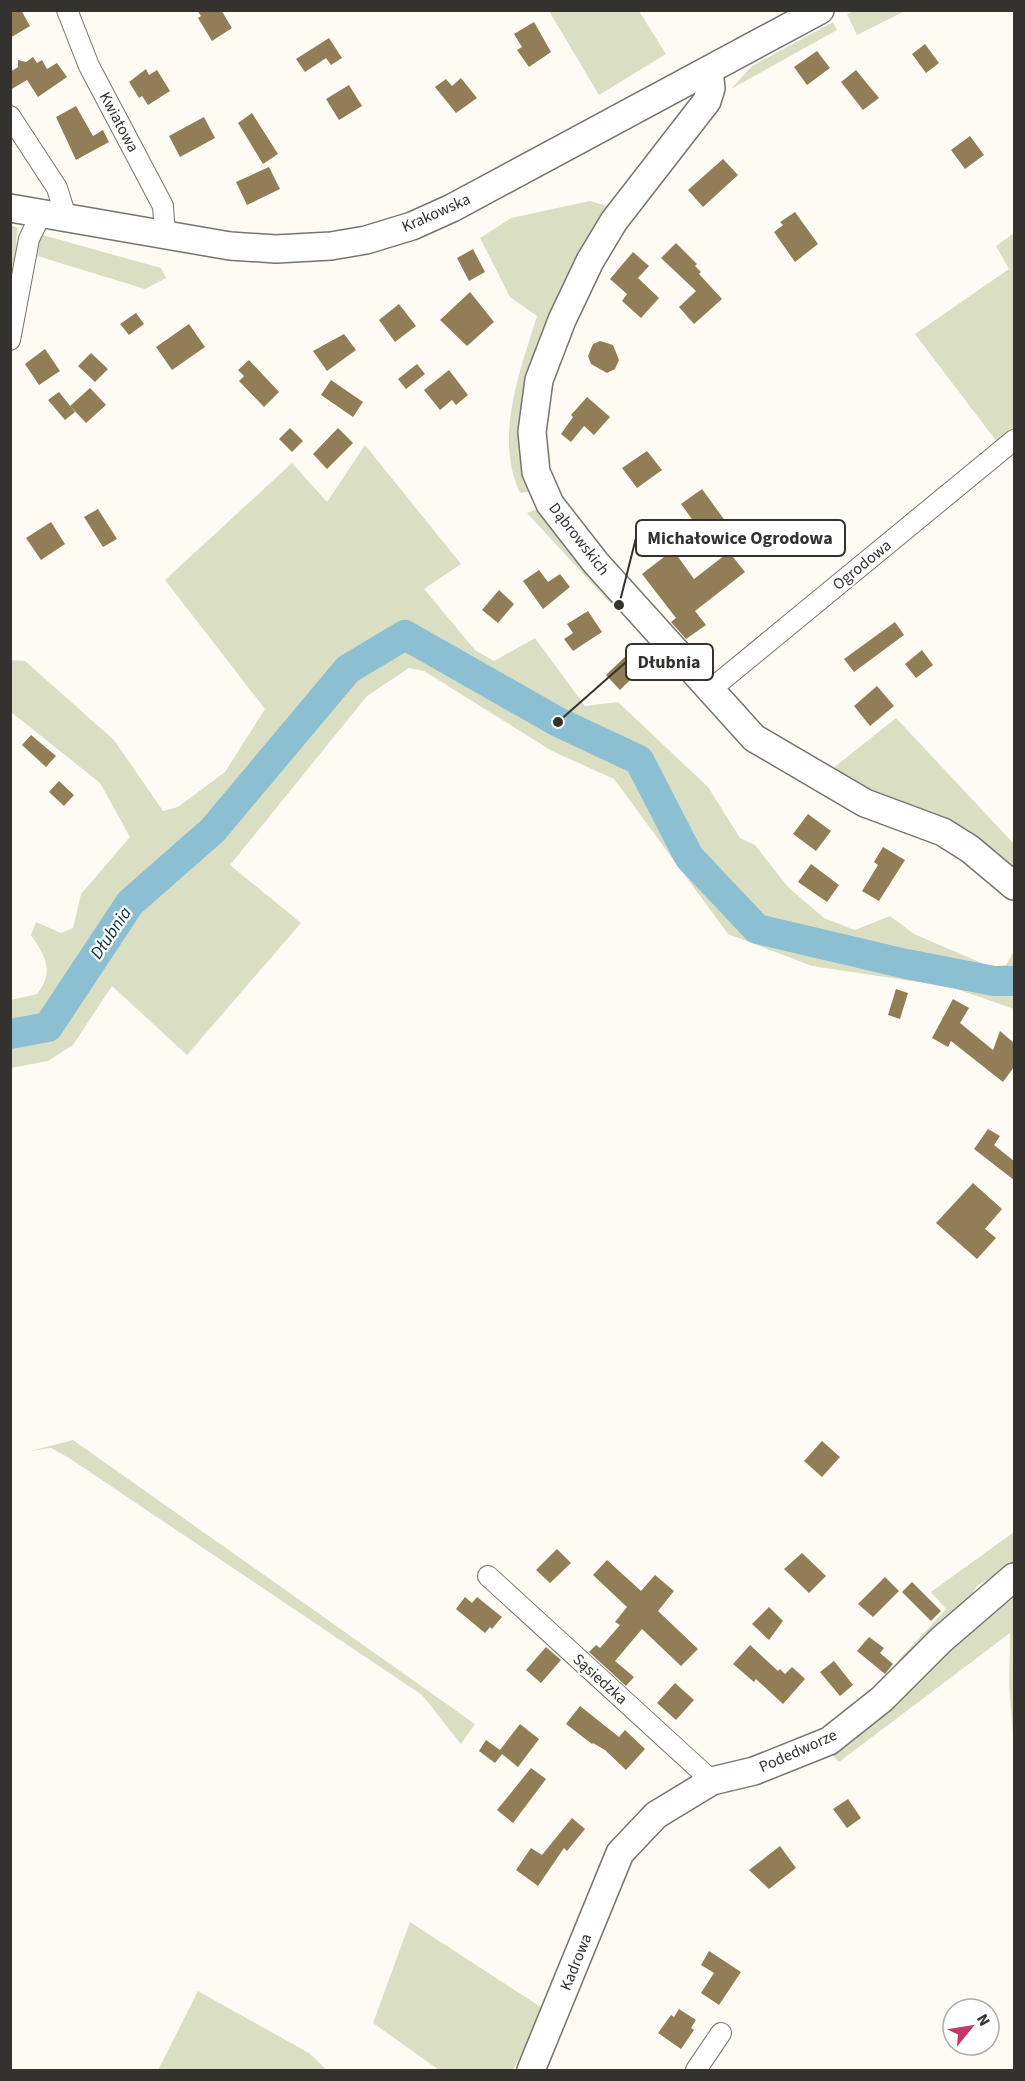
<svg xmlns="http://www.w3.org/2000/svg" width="1025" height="2081" font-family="'Source Sans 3',sans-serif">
<rect width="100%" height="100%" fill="#fefbf5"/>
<g fill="#dadfc3">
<path d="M855 10H903V12L857 35 847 14Z"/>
<path d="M549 11H639L666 54 599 95Z"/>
<path d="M833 22 837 30 731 89 752 66Z"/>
<path d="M590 201 607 206 567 276 548 324 523 461 529 492 520 493C494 438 520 371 537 316L510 297 480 238 511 218Z"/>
<path d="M11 226 17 227 15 294 11 315Z"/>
<path d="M1014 233V435L1000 446 915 334 1009 269 996 246Z"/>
<path d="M39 234 161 268 166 278 145 289 34 255Z"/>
<path d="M365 445 461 564 424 589 475 650 494 661 535 638 585 706 618 702 708 787 740 838 755 845 788 887 824 918 855 930 890 916 914 934 991 967 1006 965 1014 951V1009L951 987 812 966 728 934 614 779 552 751 424 671 409 668 367 696 230 865 301 923 187 1055 112 986 73 1045 48 1061 11 1068V1000L37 994C55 971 45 956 31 935L36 922 61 933 73 928 81 894 130 837 100 783 11 712V660L25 661 114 740 163 811 178 807 225 772 265 709 165 580 292 463 327 502Z"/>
<path d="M540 508 615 600 611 604 527 513Z"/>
<path d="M896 718 1014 844V872L921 811 870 790 832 769Z"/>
<path d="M73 1440 475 1724 461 1744 422 1695 69 1458 51 1448 30 1451Z"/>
<path d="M1014 1532V1564L977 1586 963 1608 902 1665 897 1662 946 1609 931 1592Z"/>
<path d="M1014 1589V1745L1009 1686 1010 1633 839 1762 832 1755Z"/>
<path d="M410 1922 544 2009 513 2070H439L373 2023Z"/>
<path d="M198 1991 309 2053 327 2070H158Z"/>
</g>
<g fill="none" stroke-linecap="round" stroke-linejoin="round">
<path stroke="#8dbfd3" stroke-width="30" d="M10 1034 48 1027 130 903 213 830 348 669 405 635 558 722 639 760 689 857 757 929 906 964 994 981H1014"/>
</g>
<g fill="#917d56">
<path d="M10 10H21L30 26 10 38Z"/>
<path d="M197 10H221L232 28 212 41 198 18 201 16Z"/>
<path d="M534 22 551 52 529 67 517 50 522 47 514 34Z"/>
<path d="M329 38 342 58 331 65 326 58 305 72 296 59Z"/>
<path d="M925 44 939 63 926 73 912 54Z"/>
<path d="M817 51 830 68 807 85 794 67Z"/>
<path d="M33 57 37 63 42 60 47 69 57 63 67 77 38 97 27 80 10 90V72L18 67V60L26 62Z"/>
<path d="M146 69 149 75 157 70 170 91 148 105 142 96 139 98 129 82Z"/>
<path d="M856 70 879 98 863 110 841 82Z"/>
<path d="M461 78 477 98 456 113 435 87 446 79 452 86Z"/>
<path d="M349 85 362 106 339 120 326 99Z"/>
<path d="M76 106 93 136 103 130 109 142 76 160 56 117Z"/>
<path d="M252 113 278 154 263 164 238 123Z"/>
<path d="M204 117 215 138 180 157 169 136Z"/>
<path d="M970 136 984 155 965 169 951 150Z"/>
<path d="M723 159 738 175 703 207 688 190Z"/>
<path d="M269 167 280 189 247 205 236 182Z"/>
<path d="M795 212 818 244 795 262 774 232 783 225 780 222Z"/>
<path d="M676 243 697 264 695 266 701 272 699 274 722 299 694 324 679 307 696 291 661 258Z"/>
<path d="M473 249 485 272 469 281 457 258Z"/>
<path d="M633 252 649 266 638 278 659 298 641 318 622 301 627 294 610 279Z"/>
<path d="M470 292 494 322 467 346 440 320Z"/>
<path d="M399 304 416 326 395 342 379 320Z"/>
<path d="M136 313 144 324 129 335 120 324Z"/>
<path d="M189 324 205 347 172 370 156 347Z"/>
<path d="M344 334 356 350 327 371 313 351Z"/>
<path d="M600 341 613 345 619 360 615 369 607 373 591 364 588 356 593 344Z"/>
<path d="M45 349 60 371 39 385 25 364Z"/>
<path d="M91 353 108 369 95 382 78 366Z"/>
<path d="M249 360 279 392 264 407 239 381 244 376 238 370Z"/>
<path d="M417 364 425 374 406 389 398 379Z"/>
<path d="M449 370 468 395 456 405 452 400 440 410 424 390Z"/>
<path d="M331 380 363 402 353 417 321 395Z"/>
<path d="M90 388 106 405 86 423 70 406Z"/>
<path d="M59 392 75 412 65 420 48 400Z"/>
<path d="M587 397 610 417 594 435 584 426 571 442 561 434 573 417 571 415Z"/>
<path d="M290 428 303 441 292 452 279 439Z"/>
<path d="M338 428 353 443 327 469 313 454Z"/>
<path d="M647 451 662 470 637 488 622 468Z"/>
<path d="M702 489 726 522 705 537 681 504Z"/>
<path d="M98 509 117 539 103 547 84 517Z"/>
<path d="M51 522 65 544 41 560 26 538Z"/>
<path d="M673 550 694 579 729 552 745 572 695 611 706 625 686 639 671 622 676 618 642 574Z"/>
<path d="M539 570 548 582 560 574 570 587 543 609 523 581Z"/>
<path d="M499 590 514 604 498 623 482 610Z"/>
<path d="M588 611 602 632 573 651 564 639 573 633 567 624Z"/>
<path d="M895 622 904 635 854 672 844 659Z"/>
<path d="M922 650 933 665 916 678 905 664Z"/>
<path d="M629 653 642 668 620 690 606 675Z"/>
<path d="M877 686 894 706 870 726 854 706Z"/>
<path d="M31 735 56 756 46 767 22 745Z"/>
<path d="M59 781 74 795 64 806 49 792Z"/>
<path d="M808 814 831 831 816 851 793 834Z"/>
<path d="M883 847 905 860 879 901 862 891 878 865 874 862Z"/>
<path d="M811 864 839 885 827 902 798 882Z"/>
<path d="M896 989 908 993 900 1019 888 1015Z"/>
<path d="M953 999 969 1008 960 1023 993 1050 1000 1031 1014 1043V1067L1003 1082 951 1041 948 1047 932 1038Z"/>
<path d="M988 1129 1000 1136 994 1145 1014 1161V1180L974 1149Z"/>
<path d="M973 1183 1002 1209 985 1229 996 1238 977 1259 936 1223Z"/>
<path d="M822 1441 840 1457 822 1477 804 1461Z"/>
<path d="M557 1549 571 1563 550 1583 536 1570Z"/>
<path d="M802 1553 826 1576 809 1593 784 1569Z"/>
<path d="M607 1560 641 1591 655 1575 674 1591 658 1611 698 1649 681 1666 642 1629 615 1661 634 1677 626 1686 589 1652 596 1645 600 1648 620 1625 615 1622 627 1607 593 1575Z"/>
<path d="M885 1577 899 1591 873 1617 858 1604Z"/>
<path d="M912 1582 941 1611 931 1621 902 1592Z"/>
<path d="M465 1597 472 1603 477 1597 502 1617 492 1629 490 1627 485 1633 456 1609Z"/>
<path d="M769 1607 783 1621 769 1640 752 1624Z"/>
<path d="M869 1637 884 1648 880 1653 893 1664 885 1674 857 1651Z"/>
<path d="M750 1645 778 1671 780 1669 785 1674 792 1667 805 1679 783 1704 756 1679 754 1682 733 1664Z"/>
<path d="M546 1647 561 1660 541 1683 526 1670Z"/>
<path d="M834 1661 853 1685 840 1696 820 1672Z"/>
<path d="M675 1683 694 1700 676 1720 657 1703Z"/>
<path d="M580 1706 619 1737 625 1730 645 1749 626 1770 605 1750 593 1743 592 1744 566 1724Z"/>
<path d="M520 1724 539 1739 518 1767 502 1754 495 1763 479 1751 486 1740 500 1750Z"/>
<path d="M531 1768 546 1779 513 1823 497 1810Z"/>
<path d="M848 1799 861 1818 847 1828 833 1809Z"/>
<path d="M572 1818 585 1829 567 1851 564 1848 538 1886 516 1870 531 1848 542 1855Z"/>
<path d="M780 1846 796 1868 769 1889 749 1870Z"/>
<path d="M709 1951 741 1972 719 2005 701 1993 714 1973 701 1965Z"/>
<path d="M679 2009 696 2020 691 2028 694 2030 681 2049 658 2033 671 2015 674 2017Z"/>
</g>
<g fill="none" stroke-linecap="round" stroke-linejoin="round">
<g stroke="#76746e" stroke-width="22">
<g id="street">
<path d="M67 10 89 66 163 206 165 235"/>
<path d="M10 116 57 188 66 217"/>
<path d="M10 340 29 239 41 214"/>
<path d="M710 690 1014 440"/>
<path d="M488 1576 712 1781"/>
<path d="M696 2070 721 2033"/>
</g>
</g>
<g stroke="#76746e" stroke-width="30">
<g id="secondary">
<path d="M709 72 711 88 707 101 614 221 590 261 562 320 539 380 532 432 536 472 550 504 596 563 754 738 865 803 943 832 970 849 1014 886"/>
<path d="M10 208 230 246 276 249 331 246 366 240 412 226 452 208 820 10"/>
<path d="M531 2070 620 1853 656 1815 712 1781 754 1771 829 1741 882 1699 941 1640 1014 1577"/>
</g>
</g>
<use href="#street" stroke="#fff" stroke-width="20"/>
<use href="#secondary" stroke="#fff" stroke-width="27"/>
</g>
<g text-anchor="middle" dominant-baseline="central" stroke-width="4.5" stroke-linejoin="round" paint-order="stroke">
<g font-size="16" fill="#33322f" stroke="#fff">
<text transform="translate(119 122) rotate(62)">Kwiatowa</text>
<text transform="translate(436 213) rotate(-24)">Krakowska</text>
<text transform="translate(579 539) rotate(52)">Dąbrowskich</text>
<text transform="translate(862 565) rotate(-39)">Ogrodowa</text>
<text transform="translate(600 1679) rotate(42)">Sąsiedzka</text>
<text transform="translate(798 1751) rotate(-24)">Podedworze</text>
<text transform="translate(576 1962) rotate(-68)">Kadrowa</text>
</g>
<g font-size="18" font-style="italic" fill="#043342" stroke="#fff">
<text transform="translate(111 933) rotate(-56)">Dłubnia</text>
</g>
</g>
<path fill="none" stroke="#33322f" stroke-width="2" d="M619 605L636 538M558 722L626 662"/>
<g fill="#33322f" stroke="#fff" stroke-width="2">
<circle cx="619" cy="605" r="6"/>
<circle cx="558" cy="722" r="6"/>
</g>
<g fill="#fff" stroke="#33322f" stroke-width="2">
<rect x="636" y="520" width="209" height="36" rx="6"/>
<rect x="626" y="644" width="87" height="36" rx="6"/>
</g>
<g font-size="18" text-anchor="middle" font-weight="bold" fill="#33322f">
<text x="740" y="544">Michałowice Ogrodowa</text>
<text x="669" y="668">Dłubnia</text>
</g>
<rect width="1025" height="2081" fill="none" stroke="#33322f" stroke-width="24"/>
<g transform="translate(971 2027) rotate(60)"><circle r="28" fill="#ffffff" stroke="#adadac" stroke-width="1.5"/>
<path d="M0-4.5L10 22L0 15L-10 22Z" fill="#c43766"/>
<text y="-9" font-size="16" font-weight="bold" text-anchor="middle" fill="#33322f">N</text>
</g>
</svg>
